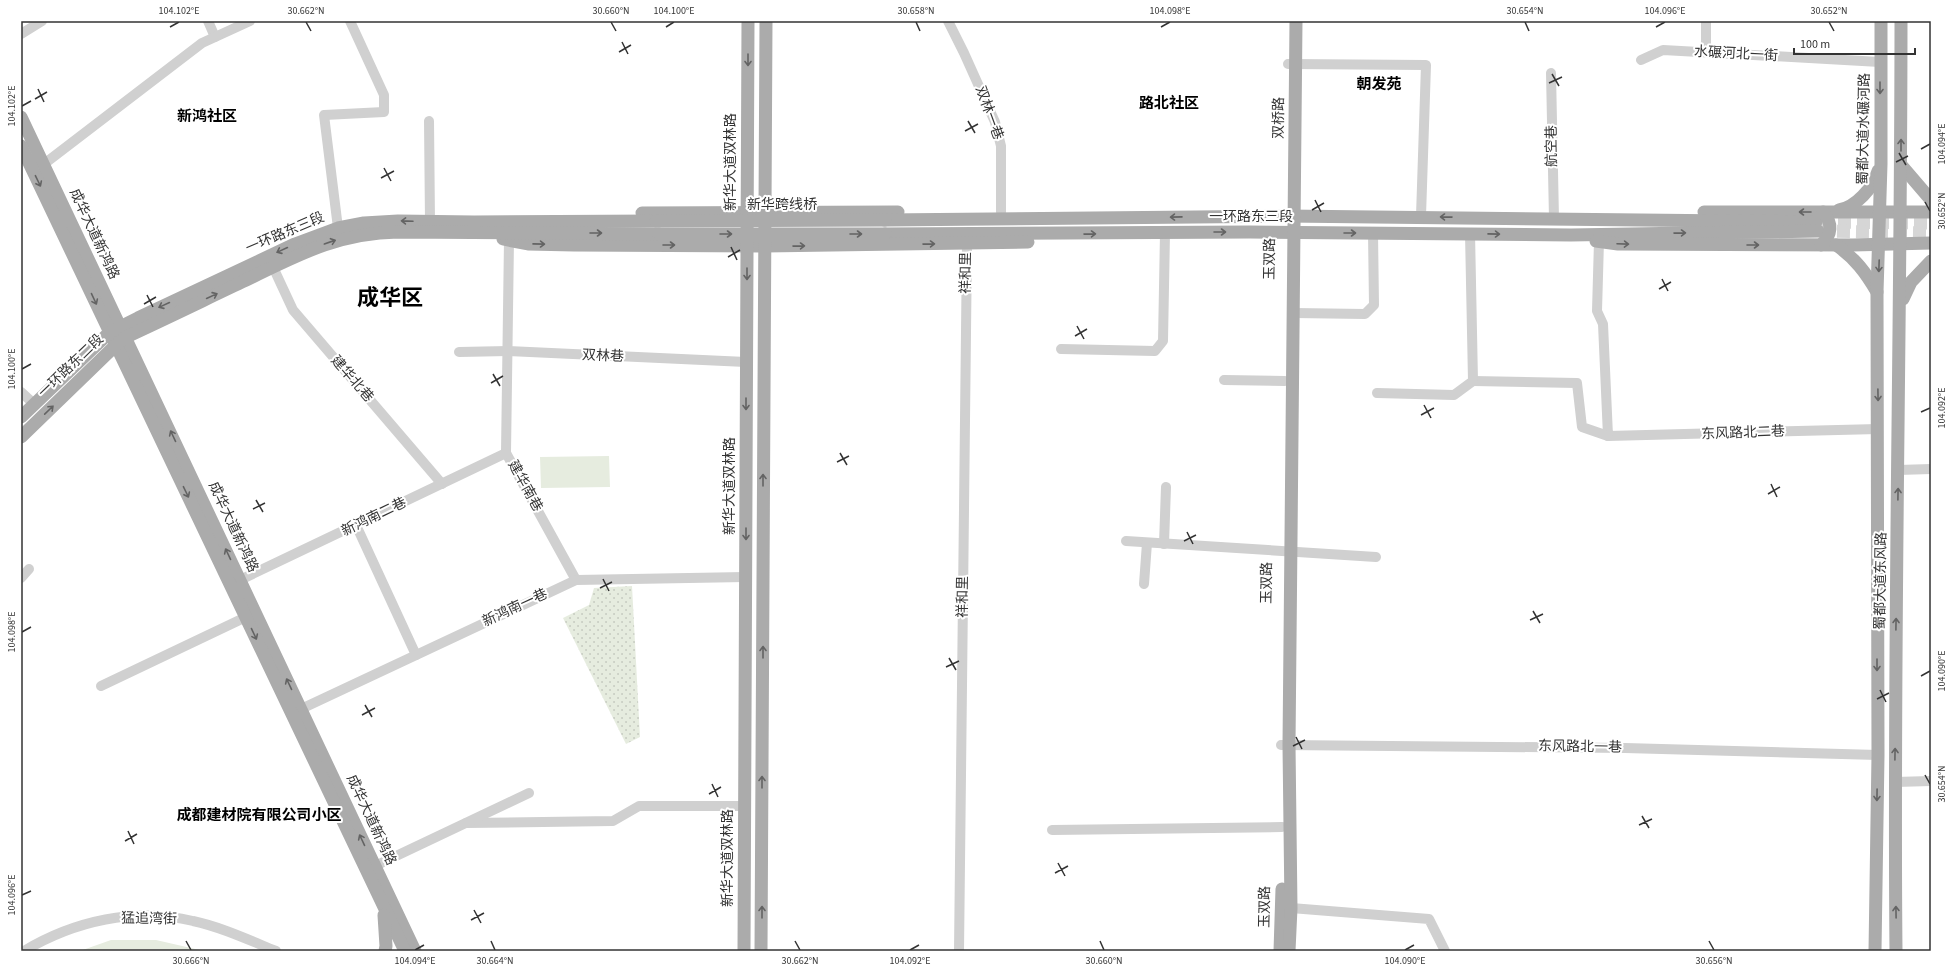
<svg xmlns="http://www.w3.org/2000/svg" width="1952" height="972" font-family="'Source Sans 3','Noto Sans SC',sans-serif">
<defs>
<pattern id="grass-dots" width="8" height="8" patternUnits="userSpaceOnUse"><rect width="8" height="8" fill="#e6ecdf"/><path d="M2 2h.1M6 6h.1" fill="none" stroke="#c6cbc0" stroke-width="1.8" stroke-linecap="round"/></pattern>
</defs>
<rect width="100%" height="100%" fill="#fff"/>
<path fill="url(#grass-dots)" d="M632 586 640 737 626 744 563 618 589 605 594 588Z"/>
<g fill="#e6ecdf">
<path d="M609 456 610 487 541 488 540 457Z"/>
<path d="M111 940H156L204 951H80Z"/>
</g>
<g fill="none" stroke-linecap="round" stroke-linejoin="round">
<g stroke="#d6d6d6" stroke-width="13" stroke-dasharray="13 6" stroke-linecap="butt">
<path d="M1819 222 1931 223"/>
<path d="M1818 231 1931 233"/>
</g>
<g stroke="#d0d0d0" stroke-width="10">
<path d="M208 21 215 37"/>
<path d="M948 21 964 53 995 122 1001 146V212"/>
<path d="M21 34 42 21"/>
<path d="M1706 52V21"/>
<path d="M1641 60 1663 50 1880 62"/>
<path d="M1288 64 1426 65 1421 216"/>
<path d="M1551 73 1554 219"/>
<path d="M429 121 430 222"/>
<path d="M44 164 202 43 250 21"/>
<path d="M338 228 324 115 384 112V95L350 21"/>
<path d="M509 240 506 453 576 580"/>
<path d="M1599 241 1597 311 1603 324 1608 436 1878 429"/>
<path d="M273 267 293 310 442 484"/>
<path d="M1294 313 1365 314 1374 305 1373 233"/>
<path d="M1061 349 1155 351 1163 341 1165 233"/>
<path d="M459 352 508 351 746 362"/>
<path d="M1224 380 1285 381"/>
<path d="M1473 381 1577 383 1582 427 1608 436"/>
<path d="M21 392 34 404"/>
<path d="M1377 393 1454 395 1473 381 1470 233"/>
<path d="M1898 470 1931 469"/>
<path d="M356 525 416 655"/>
<path d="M1126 541 1376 557"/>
<path d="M1164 544 1166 487"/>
<path d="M21 578 29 569"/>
<path d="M240 580 506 453"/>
<path d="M1144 584 1147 543"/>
<path d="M101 686 246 617"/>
<path d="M301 709 576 580 745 577"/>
<path d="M1281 745 1625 748 1878 755"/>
<path d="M1895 782 1931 781"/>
<path d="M466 823 613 821 639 806H744"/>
<path d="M1052 830 1282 827"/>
<path d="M375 866 529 793"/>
<path d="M1291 908 1429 919 1445 951"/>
<path d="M24 951C74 921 135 907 193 921 221 927 249 940 276 951"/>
<path d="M959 951 967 244"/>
</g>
<g stroke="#ababab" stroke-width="13">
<path d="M21 117 415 951"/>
<path d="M21 146 405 951"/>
<path d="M1901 165 1931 200"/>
<path d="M1839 210C1856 207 1873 188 1878 171"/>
<path d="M1704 212H1931"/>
<path d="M642 213 898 212"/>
<path d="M885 220 1287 216 1816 222"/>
<path d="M885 234 1250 232 1571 235 1818 231"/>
<path d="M503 239 528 244 574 245 765 246 1028 242"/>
<path d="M1596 241 1618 244 1853 245 1931 243"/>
<path d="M1821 245C1832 235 1833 223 1823 212"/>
<path d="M1836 245C1855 258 1866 273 1877 292"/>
<path d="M1903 299 1911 282 1931 261"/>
<path d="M21 417 110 332 138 318 295 244 338 228 364 223 398 221 474 222 656 221"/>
<path d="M21 437 116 345 126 337C165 319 204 300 242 282 296 256 336 233 398 232L659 234"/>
<path d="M384 915 386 946 385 951"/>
<path d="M744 951 748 21"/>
<path d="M761 951 766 21"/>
<path d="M1280 951 1282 889"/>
<path d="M1289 951 1291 908 1289 745 1296 21"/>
<path d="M1875 951 1878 755 1877 292 1881 164V21"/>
<path d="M1896 951C1893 641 1901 331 1901 21"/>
</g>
<g stroke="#ababab" stroke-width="13">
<path d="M656 221 885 220"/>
<path d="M659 234H885"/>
</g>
</g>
<defs><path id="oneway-shaft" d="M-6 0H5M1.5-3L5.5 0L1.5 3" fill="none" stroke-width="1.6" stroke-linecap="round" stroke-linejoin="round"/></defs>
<g stroke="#636363">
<use href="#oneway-shaft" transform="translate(748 60) rotate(90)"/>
<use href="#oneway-shaft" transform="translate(1880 88) rotate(90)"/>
<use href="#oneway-shaft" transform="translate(1901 145) rotate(-90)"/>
<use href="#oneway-shaft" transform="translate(38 181) rotate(64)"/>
<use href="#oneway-shaft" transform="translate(1805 212) rotate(-180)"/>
<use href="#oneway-shaft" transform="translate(1176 217) rotate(179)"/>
<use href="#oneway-shaft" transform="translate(1446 217) rotate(-179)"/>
<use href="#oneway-shaft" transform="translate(407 221) rotate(-178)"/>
<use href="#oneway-shaft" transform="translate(1220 232)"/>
<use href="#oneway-shaft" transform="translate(596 233)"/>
<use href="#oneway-shaft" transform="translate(1350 233)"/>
<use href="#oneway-shaft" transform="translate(1680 233) rotate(-1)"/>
<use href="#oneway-shaft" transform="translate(726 234)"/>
<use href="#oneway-shaft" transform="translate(856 234)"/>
<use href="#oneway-shaft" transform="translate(1090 234) rotate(-1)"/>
<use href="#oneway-shaft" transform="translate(1494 234) rotate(1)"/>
<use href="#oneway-shaft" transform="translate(330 242) rotate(-19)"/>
<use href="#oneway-shaft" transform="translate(539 244) rotate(1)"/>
<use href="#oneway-shaft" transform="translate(929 244) rotate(-1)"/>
<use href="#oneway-shaft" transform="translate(1623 244) rotate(2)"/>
<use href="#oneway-shaft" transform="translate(669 245)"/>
<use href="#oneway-shaft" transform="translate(1753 245)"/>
<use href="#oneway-shaft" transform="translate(799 246) rotate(-1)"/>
<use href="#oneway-shaft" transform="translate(282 250) rotate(155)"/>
<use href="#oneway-shaft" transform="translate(1879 266) rotate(92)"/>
<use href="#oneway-shaft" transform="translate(747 274) rotate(90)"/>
<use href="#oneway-shaft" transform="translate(212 296) rotate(-25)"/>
<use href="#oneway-shaft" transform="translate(94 299) rotate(65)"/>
<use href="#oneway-shaft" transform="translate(164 305) rotate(155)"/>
<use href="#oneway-shaft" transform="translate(1878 395) rotate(89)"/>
<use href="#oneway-shaft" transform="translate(746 404) rotate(90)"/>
<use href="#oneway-shaft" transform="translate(49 410) rotate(-44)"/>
<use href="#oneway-shaft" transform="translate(173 436) rotate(-115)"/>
<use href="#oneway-shaft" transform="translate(763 480) rotate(-90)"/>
<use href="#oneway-shaft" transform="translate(186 492) rotate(64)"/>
<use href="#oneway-shaft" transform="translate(1898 494) rotate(-89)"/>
<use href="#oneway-shaft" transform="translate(746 534) rotate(90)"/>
<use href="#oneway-shaft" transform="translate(228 554) rotate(-115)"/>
<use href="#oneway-shaft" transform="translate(1896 624) rotate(-89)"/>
<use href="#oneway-shaft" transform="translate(254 634) rotate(65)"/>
<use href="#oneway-shaft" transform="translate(763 652) rotate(-90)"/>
<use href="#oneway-shaft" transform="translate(1877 665) rotate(90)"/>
<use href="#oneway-shaft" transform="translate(289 684) rotate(-115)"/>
<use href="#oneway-shaft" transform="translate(1895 754) rotate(-89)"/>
<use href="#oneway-shaft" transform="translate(762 782) rotate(-90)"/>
<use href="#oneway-shaft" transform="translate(1877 795) rotate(91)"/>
<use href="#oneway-shaft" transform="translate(362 840) rotate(-115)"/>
<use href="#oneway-shaft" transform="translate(762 912) rotate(-90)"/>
<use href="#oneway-shaft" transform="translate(1896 912) rotate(-91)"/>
</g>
<path fill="none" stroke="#333" stroke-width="1.5" d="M306 22 311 31M611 22 616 31M916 22 920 31M1525 22 1529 31M1829 22 1834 31M170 27 179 22M666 27 674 22M1161 27 1170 22M1656 27 1665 22M622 42 628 54M619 52 631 45M1552 74 1559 86M1549 83 1562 77M38 89 44 102M35 99 47 92M22 106 31 101M968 121 975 133M965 131 978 124M1921 149 1930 144M1899 153 1906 165M1896 162 1908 156M384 168 391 181M381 178 394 171M1315 200 1321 212M1925 202 1930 211M1312 210 1324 203M731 247 737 260M728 257 740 250M1662 279 1668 291M1659 289 1671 282M147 295 153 307M144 304 156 297M1077 326 1084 339M1075 336 1087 329M22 369 31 364M493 374 500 386M491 383 503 376M1424 405 1431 418M1921 412 1930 408M1421 415 1434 408M840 453 847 465M837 462 849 456M1771 484 1777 497M1768 494 1780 487M256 500 263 512M253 509 265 503M1187 532 1193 544M1184 541 1196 535M603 579 609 591M600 588 612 582M1533 611 1540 623M1530 620 1543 614M22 632 31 627M949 658 956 670M946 667 959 661M1921 676 1930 671M1880 690 1886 702M1877 699 1889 693M365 705 372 717M362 715 375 708M1296 737 1302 749M1293 746 1305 740M1925 775 1930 784M712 784 718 797M709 794 721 787M1642 816 1649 828M1639 825 1652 819M128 831 134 844M125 841 137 834M1058 863 1065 876M1055 873 1068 866M22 895 31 891M474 910 481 923M471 920 484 913M186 941 191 950M491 941 495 950M795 941 800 950M1100 941 1104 950M1709 941 1714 950M415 950 424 945M910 950 919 945M1405 950 1414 945"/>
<g text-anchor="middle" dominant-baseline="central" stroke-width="4" stroke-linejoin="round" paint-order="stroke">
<g font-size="14" fill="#333" stroke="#fff">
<text transform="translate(1736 54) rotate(3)">水碾河北一街</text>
<text transform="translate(989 113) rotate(70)">双林一巷</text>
<text transform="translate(1279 118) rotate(-89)">双桥路</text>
<text transform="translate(1864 129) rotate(-89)">蜀都大道水碾河路</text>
<text transform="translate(1552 146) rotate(-91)">航空巷</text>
<text transform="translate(731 162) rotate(-90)">新华大道双林路</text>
<text x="782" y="205">新华跨线桥</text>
<text x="1251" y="217">一环路东三段</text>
<text transform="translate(285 233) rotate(-23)">一环路东三段</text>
<text transform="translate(94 234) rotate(65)">成华大道新鸿路</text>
<text transform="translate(1270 259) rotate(-89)">玉双路</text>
<text transform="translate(966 273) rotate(-89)">祥和里</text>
<text transform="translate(603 356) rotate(3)">双林巷</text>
<text transform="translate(71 366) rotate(-44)">一环路东二段</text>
<text transform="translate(352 379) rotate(49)">建华北巷</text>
<text transform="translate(1743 433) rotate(-2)">东风路北二巷</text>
<text transform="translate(525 486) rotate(61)">建华南巷</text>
<text transform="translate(730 486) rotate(-90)">新华大道双林路</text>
<text transform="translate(374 517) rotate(-26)">新鸿南二巷</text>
<text transform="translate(233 527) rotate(65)">成华大道新鸿路</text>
<text transform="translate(1881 581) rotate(-89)">蜀都大道东风路</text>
<text transform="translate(1267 583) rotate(-89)">玉双路</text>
<text transform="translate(963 597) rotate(-89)">祥和里</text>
<text transform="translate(515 608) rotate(-25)">新鸿南一巷</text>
<text transform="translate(1580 747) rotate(1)">东风路北一巷</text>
<text transform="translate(371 820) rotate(65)">成华大道新鸿路</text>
<text transform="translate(728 858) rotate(-90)">新华大道双林路</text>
<text transform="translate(1265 907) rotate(-89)">玉双路</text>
<text transform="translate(149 919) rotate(1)">猛追湾街</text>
</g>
<g font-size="15" font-weight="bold" fill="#000" stroke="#fff">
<text x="1379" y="84">朝发苑</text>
<text x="1169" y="103">路北社区</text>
<text x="207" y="116">新鸿社区</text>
<text x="259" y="815">成都建材院有限公司小区</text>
</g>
<g font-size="22" font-weight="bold" fill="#000" stroke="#fff">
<text x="390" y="298">成华区</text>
</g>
</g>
<rect width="1952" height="972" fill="none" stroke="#ffffff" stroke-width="44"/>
<path d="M1794 48v6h121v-6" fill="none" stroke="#333333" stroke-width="2"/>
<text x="1800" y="48" font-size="12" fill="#333333" stroke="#ffffff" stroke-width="3" paint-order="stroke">100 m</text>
<rect x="22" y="22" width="1908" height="928" fill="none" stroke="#333" stroke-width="1.5"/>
<g font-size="10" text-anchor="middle" fill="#333">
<text x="179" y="14">104.102°E</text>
<text x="306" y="14">30.662°N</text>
<text x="611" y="14">30.660°N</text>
<text x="674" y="14">104.100°E</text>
<text x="916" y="14">30.658°N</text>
<text x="1170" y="14">104.098°E</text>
<text x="1525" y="14">30.654°N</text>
<text x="1665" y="14">104.096°E</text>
<text x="1829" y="14">30.652°N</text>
<text transform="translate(11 106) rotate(-90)" y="4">104.102°E</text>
<text transform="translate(1941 144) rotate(-90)" y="4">104.094°E</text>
<text transform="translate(1941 211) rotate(-90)" y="4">30.652°N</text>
<text transform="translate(11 369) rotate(-90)" y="4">104.100°E</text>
<text transform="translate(1941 408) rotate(-90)" y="4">104.092°E</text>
<text transform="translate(11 632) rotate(-90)" y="4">104.098°E</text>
<text transform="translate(1941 671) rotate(-90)" y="4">104.090°E</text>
<text transform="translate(1941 784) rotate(-90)" y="4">30.654°N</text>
<text transform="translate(11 895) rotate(-90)" y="4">104.096°E</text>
<text x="191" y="964">30.666°N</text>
<text x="415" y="964">104.094°E</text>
<text x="495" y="964">30.664°N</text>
<text x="800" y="964">30.662°N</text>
<text x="910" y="964">104.092°E</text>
<text x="1104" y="964">30.660°N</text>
<text x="1405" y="964">104.090°E</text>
<text x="1714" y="964">30.656°N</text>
</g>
</svg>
